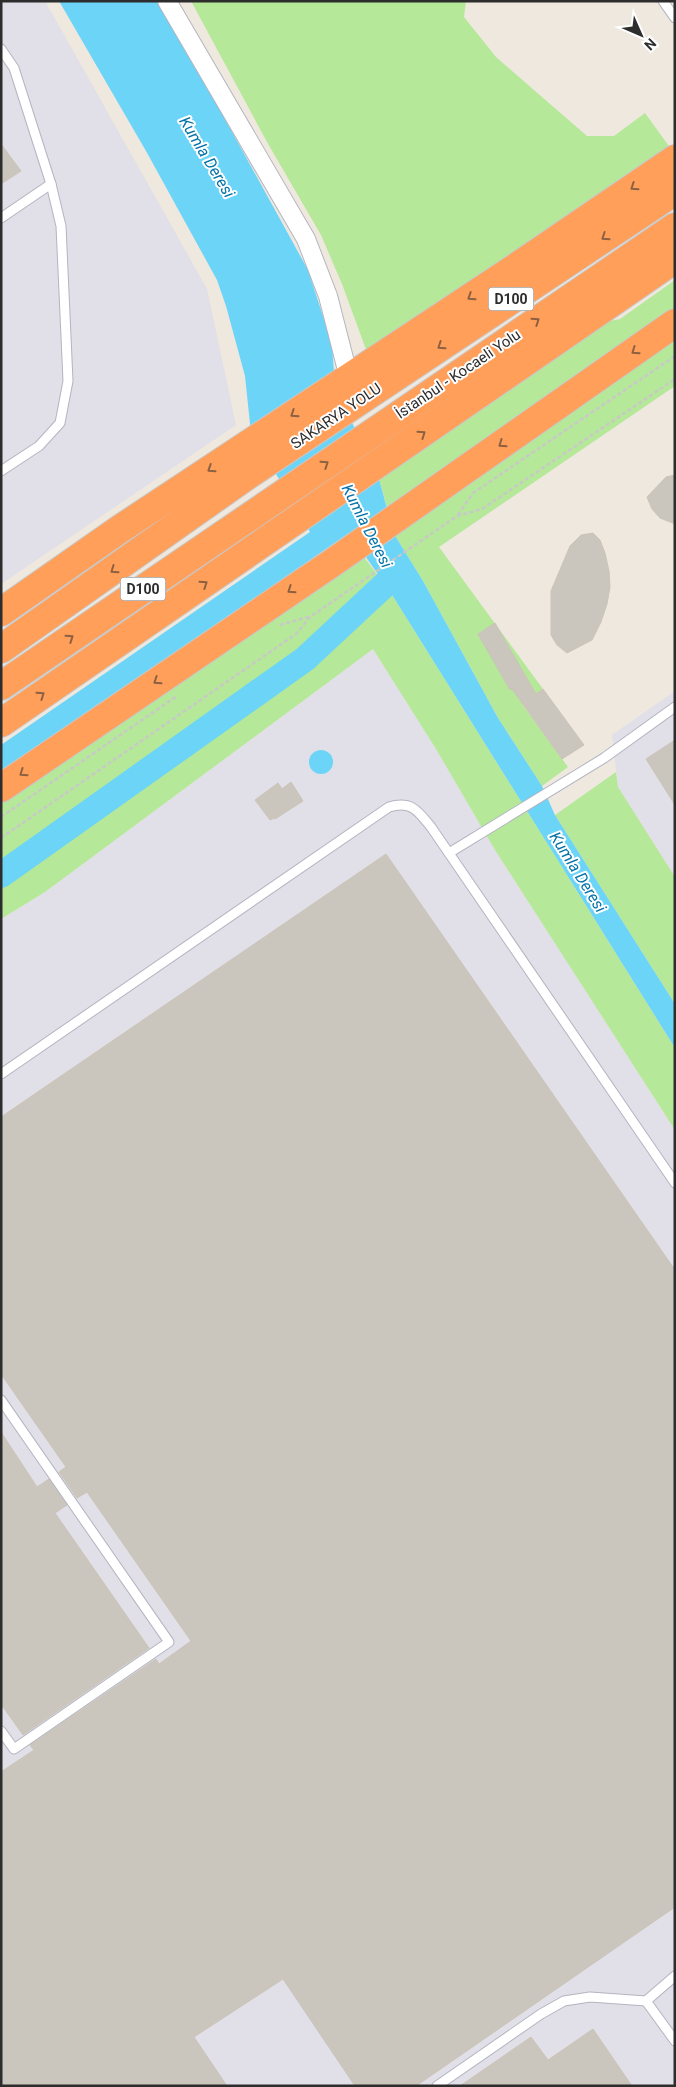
<svg xmlns="http://www.w3.org/2000/svg" width="676" height="2087" font-family="Roboto,sans-serif">
<rect width="100%" height="100%" fill="#efe8df"/>
<g fill="#e1dfe7">
<path d="M1 1H45L207 289 236 425 1 584Z"/>
<path d="M373 649 436 749 495 850 675 1130V2086H1V919L45 892Z"/>
<path d="M675 691V877L618 787 612 735Z"/>
</g>
<g fill="#b5e898">
<path d="M191 1H466L464 17 496 57 587 136H614L645 113 671 149 368 355 342 284 321 235 267 142Z"/>
<path d="M675 280V310L389 514 379 479 599 323 620 319Z"/>
<path d="M675 331V386L439 547 543 689 522 704 568 767 542 786 498 718 423 581 394 534Z"/>
<path d="M364 557 389 590 675 1048V1130L495 850 436 749 373 649 45 892 1 919V803Z"/>
<path d="M616 772 618 787 675 877V1004L555 815Z"/>
</g>
<g fill="#6cd4f7">
<path d="M59 1H160L308 270 332 344 335 387 379 479 394 534 423 581 498 718 542 786 555 815 675 1004V1048L389 590 349 533 1 775V745L310 532 269 462 252 443 245 376 226 306 217 280 146 151Z"/>
<circle cx="321" cy="762" r="12"/>
</g>
<g fill="none" stroke-linecap="round" stroke-linejoin="round">
<path stroke="#6cd4f7" stroke-width="26" d="M1 875 305 659 393 577"/>
</g>
<g fill="#cbc6bd" stroke="#cbc4b8">
<path d="M1 144 21 171 1 184Z"/>
<path d="M675 475V524L660 518 652 509 647 497 666 477Z"/>
<path d="M593 533 600 540 605 553 609 571 610 587 607 604 601 622 592 640 567 653 557 645 551 635V591L570 546 581 535Z"/>
<path d="M495 623 536 694 543 689 584 745 562 759 512 689 510 690 478 634Z"/>
<path d="M675 740V805L646 759Z"/>
<path d="M291 782 303 801 275 819 274 818 270 820 255 800 278 783 282 789Z"/>
<path d="M386 854 675 1270V1907L416 2086H355L283 1979 194 2037 227 2086H1V1772L34 1750 30 1745 156 1659 159 1664 191 1641 87 1492 77 1498 59 1472 66 1467 1 1374V1117Z"/>
<path d="M1 1432 37 1487 49 1479 67 1505 55 1513 149 1648 23 1735 1 1704Z"/>
<path d="M593 2029 632 2086H460L531 2037 548 2060Z"/>
</g>
<g fill="none" stroke-linecap="round" stroke-linejoin="round">
<g stroke="#b3b5c1" stroke-width="11">
<g id="lane">
<path d="M663 1 675 18"/>
<path d="M1 49 14 68 51 184 61 226 68 381 60 423 39 446 1 471"/>
<path d="M1 218 51 184"/>
<path d="M449 853 604 758 675 707"/>
<path d="M1 1074 389 807C411 800 418 811 431 827L675 1183"/>
<path d="M1 1400 169 1642 14 1749 1 1731"/>
<path d="M675 1976 646 2001 675 2041"/>
<path d="M437 2086 541 2014 564 2001 590 1997 646 2001"/>
</g>
</g>
<g stroke="#b3b5c1" stroke-width="20">
<path id="street" d="M167 1 306 239 328 296 349 378"/>
</g>
<g stroke="#c8c8c8" stroke-width="30">
<g id="highway">
<path d="M1 612 120 529 509 272 675 159"/>
<path d="M1 649 245 477 675 191"/>
<path d="M1 686 675 227"/>
<path d="M1 723 675 259"/>
<path d="M1 788 332 563 675 323"/>
</g>
</g>
<g stroke="#c8c8c8" stroke-width="2.5" stroke-dasharray="4 2.5" stroke-linecap="butt">
<path d="M458 515 473 493 675 356"/>
<path d="M280 625 308 617"/>
<path d="M1 817 177 696"/>
<path d="M1 838 296 634 310 617 457 516 482 509 675 379"/>
</g>
<use href="#lane" stroke="#fff" stroke-width="9"/>
<use href="#street" stroke="#fff" stroke-width="18"/>
<use href="#highway" stroke="#ff9f5a" stroke-width="28"/>
</g>
<defs><path id="oneway-chevron" d="M-2-3.5L2.5 0L-2 3.5" fill="none" stroke-width="1.6" stroke-linecap="round" stroke-linejoin="round" transform="scale(1.25)"/></defs>
<g stroke="#8c6041">
<use href="#oneway-chevron" transform="translate(634 187) rotate(146)"/>
<use href="#oneway-chevron" transform="translate(605 237) rotate(146)"/>
<use href="#oneway-chevron" transform="translate(471 297) rotate(147)"/>
<use href="#oneway-chevron" transform="translate(536 321) rotate(-34)"/>
<use href="#oneway-chevron" transform="translate(441 346) rotate(146)"/>
<use href="#oneway-chevron" transform="translate(635 351) rotate(145)"/>
<use href="#oneway-chevron" transform="translate(294 414) rotate(146)"/>
<use href="#oneway-chevron" transform="translate(422 434) rotate(-35)"/>
<use href="#oneway-chevron" transform="translate(502 444) rotate(145)"/>
<use href="#oneway-chevron" transform="translate(325 464) rotate(-34)"/>
<use href="#oneway-chevron" transform="translate(211 469) rotate(147)"/>
<use href="#oneway-chevron" transform="translate(114 570) rotate(145)"/>
<use href="#oneway-chevron" transform="translate(204 584) rotate(-34)"/>
<use href="#oneway-chevron" transform="translate(291 590) rotate(146)"/>
<use href="#oneway-chevron" transform="translate(70 638) rotate(-34)"/>
<use href="#oneway-chevron" transform="translate(157 681) rotate(146)"/>
<use href="#oneway-chevron" transform="translate(41 695) rotate(-35)"/>
<use href="#oneway-chevron" transform="translate(23 773) rotate(145)"/>
</g>
<g text-anchor="middle" dominant-baseline="central" stroke-width="4" stroke-linejoin="round" paint-order="stroke">
<g fill="#fff" stroke="#6c6c6c" stroke-width="1">
<rect x="488.5" y="287.5" width="45" height="23" rx="4"/>
<rect x="120.5" y="577.5" width="45" height="23" rx="4"/>
</g>
<g font-size="14" font-weight="bold" fill="#2d2d2d">
<text x="511" y="299">D100</text>
<text x="143" y="589">D100</text>
</g>
<g font-size="15" fill="#2d2d2d" stroke="#fff">
<text transform="translate(458 374) rotate(-34)">İstanbul - Kocaeli Yolu</text>
<text transform="translate(336 416) rotate(-34)">SAKARYA YOLU</text>
</g>
<g font-size="16" font-style="italic" fill="#0573a9" stroke="#fff">
<text transform="translate(207 157) rotate(59)">Kumla Deresi</text>
<text transform="translate(367 526) rotate(63)">Kumla Deresi</text>
<text transform="translate(578 872) rotate(58)">Kumla Deresi</text>
</g>
</g>
<rect width="676" height="2087" fill="none" stroke="#2d2d2d" stroke-width="5"/>
<g transform="translate(641 35) rotate(135)" stroke="#ffffff" stroke-width="4" paint-order="stroke">
<path d="M0-4L9 19L0 12L-9 19Z" fill="#2d2d2d"/>
<text y="-8" font-size="14" font-weight="bold" text-anchor="middle" fill="#2d2d2d">N</text>
</g>
</svg>
